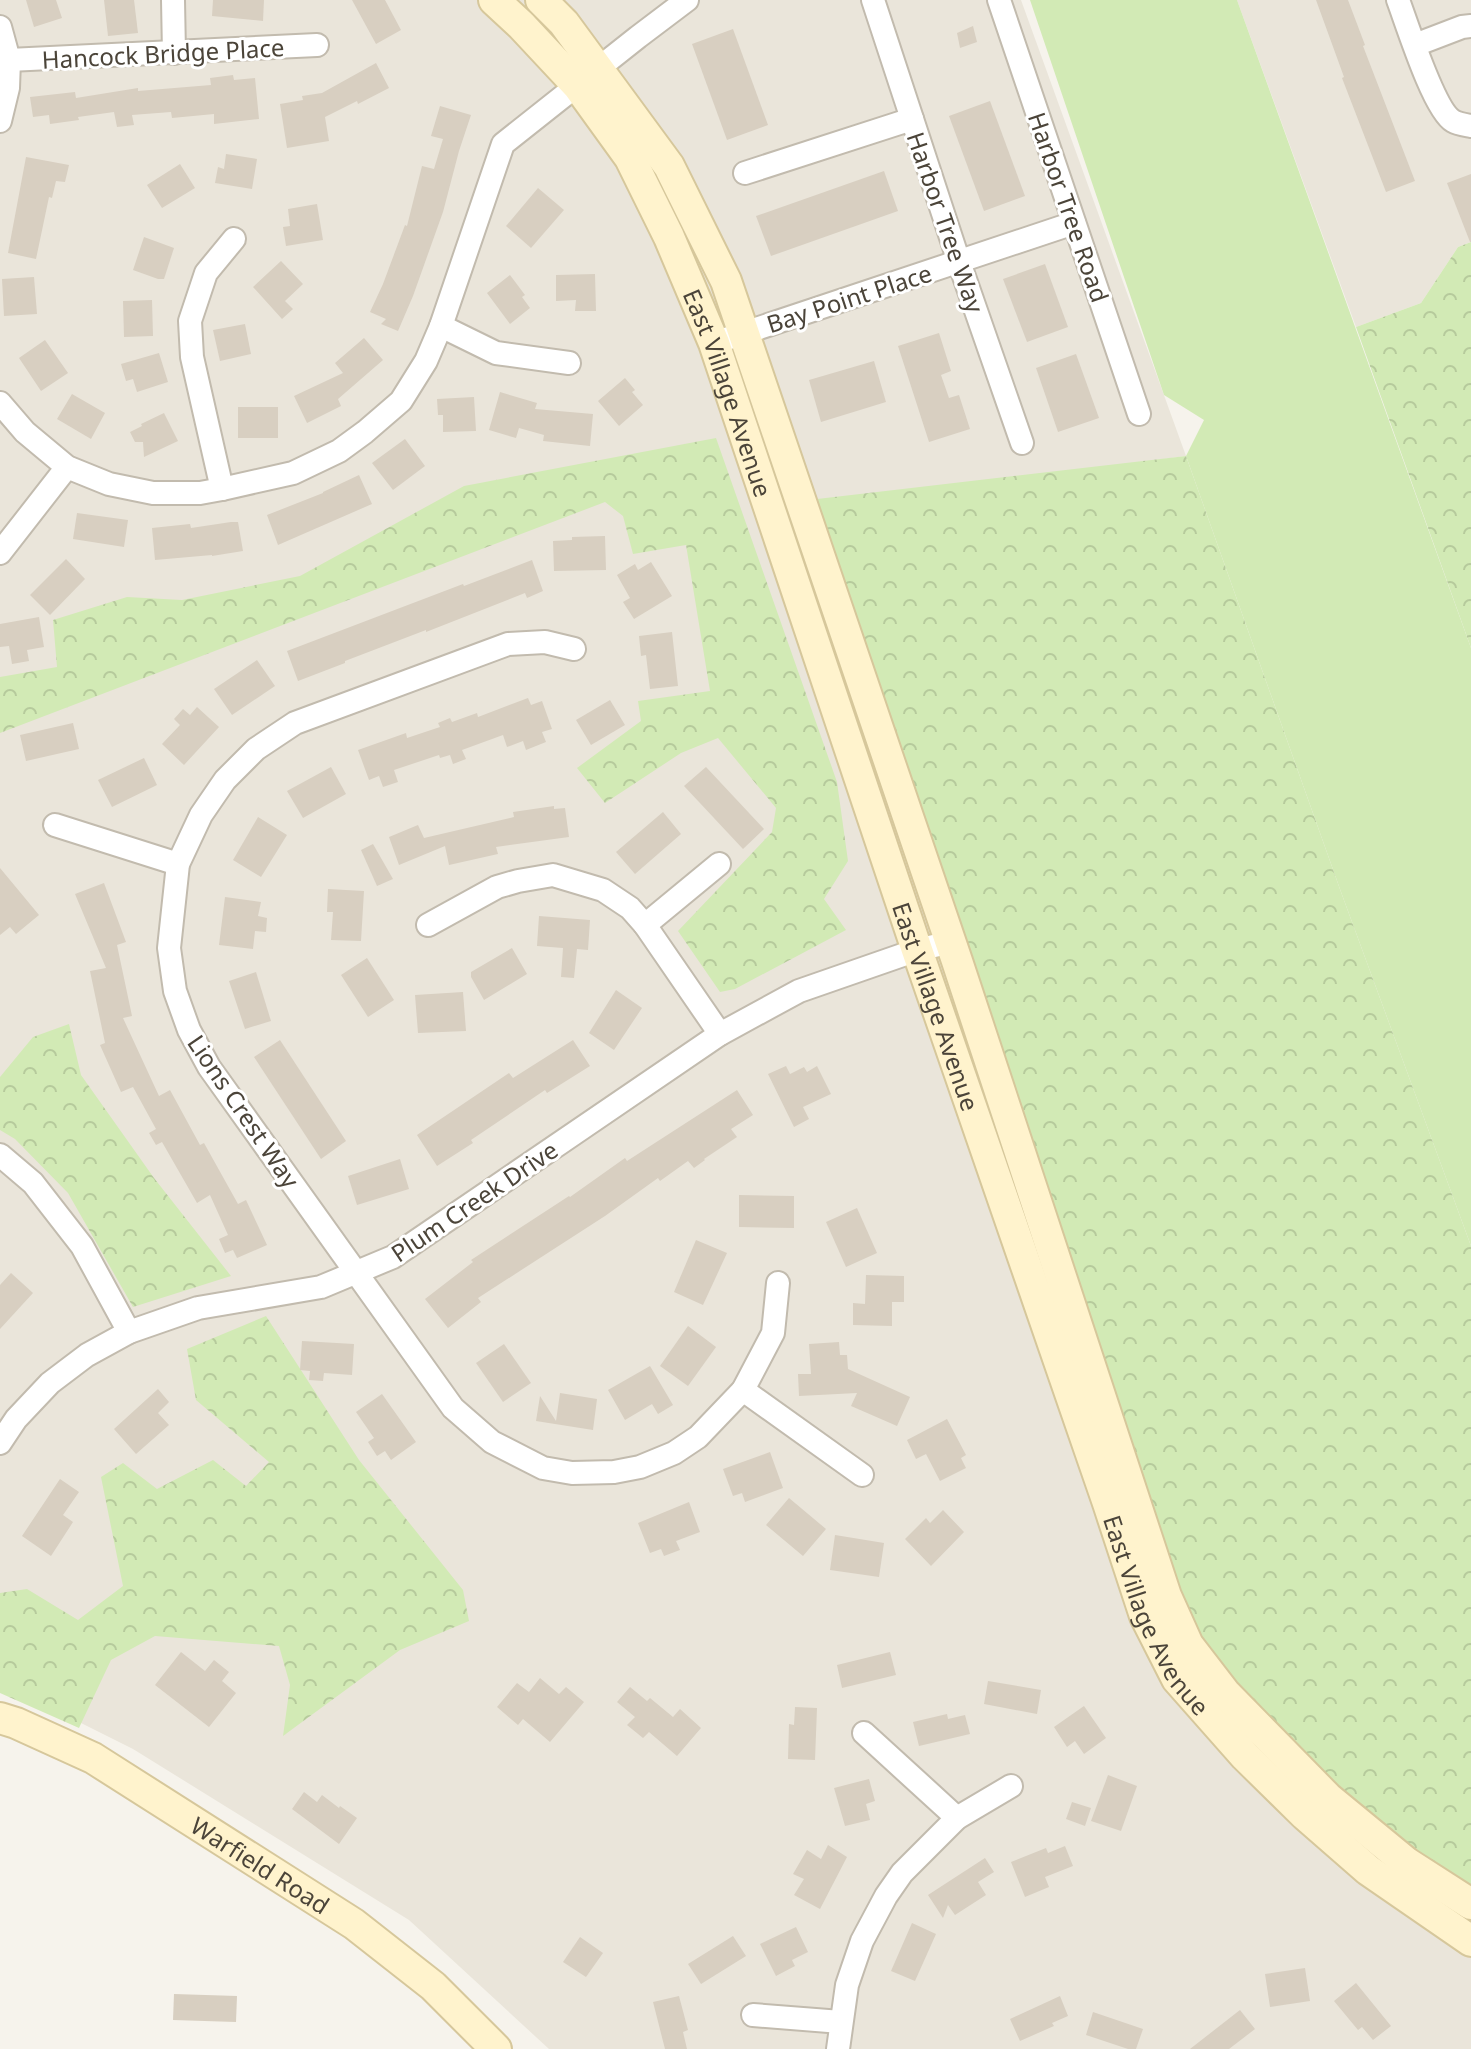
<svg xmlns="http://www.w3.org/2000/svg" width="1471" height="2049" font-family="'Noto Sans',sans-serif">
<defs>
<pattern id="forest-crowns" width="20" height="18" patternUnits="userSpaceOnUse" patternTransform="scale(2)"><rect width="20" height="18" fill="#d2eab5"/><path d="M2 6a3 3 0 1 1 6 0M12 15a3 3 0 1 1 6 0" fill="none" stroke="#b6ca9c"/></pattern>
</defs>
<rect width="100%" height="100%" fill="#f6f3ec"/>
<g fill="#eae5da">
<path d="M0 0H1021L1186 456 827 504 1471 1881V2049H549L409 1920 133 1749 9 1687 0 1686Z"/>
<path d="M1237 0H1471V242L1458 247 1421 303 1356 327Z"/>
</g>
<path fill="#d2eab5" d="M1030 0H1237L1471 648V1246L1341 892 1186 456 1204 420 1164 395Z"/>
<g fill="url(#forest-crowns)">
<path d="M1471 242V648L1356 327 1421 303 1458 247Z"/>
<path d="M716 438 837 782 848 861 824 899 846 930 735 989 720 992 678 931 772 832 776 808 718 738 681 753 605 803 577 768 641 721 638 701 710 691 686 545 633 554 623 516 605 502 0 733V677L57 667 53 620 127 597 182 600 300 576 464 486Z"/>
<path d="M1186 456 1341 892 1471 1246V1904L1407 1863 1188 1645 800 501Z"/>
<path d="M69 1024 81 1075 154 1178 231 1276 133 1307 68 1193 15 1139 0 1130V1077L33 1037Z"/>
<path d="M266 1316 359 1460 463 1590 469 1621 400 1650 283 1736 290 1685 279 1646 155 1636 111 1660 79 1728 0 1693V1593L27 1589 78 1620 123 1586 101 1477 123 1463 157 1489 213 1460 246 1486 269 1462 196 1400 187 1349Z"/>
</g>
<g fill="#d8cfc1">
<path d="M26 0H56L62 18 34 27Z"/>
<path d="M104 0H134L138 33 108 36Z"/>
<path d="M213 0H264L263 21 212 16Z"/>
<path d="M352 0H385L401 30 376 44Z"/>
<path d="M1316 0H1348L1365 45 1363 46 1415 181 1386 192 1342 78 1344 77Z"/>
<path d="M973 26 977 42 960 48 957 33Z"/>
<path d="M733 29 768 125 727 140 692 44Z"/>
<path d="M376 63 389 88 358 104 357 101 325 117 329 141 287 148 280 104 303 100 302 96 322 93Z"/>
<path d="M233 75 234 80 255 78 259 119 214 124V114L172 118 171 112 132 115 134 125 117 127 114 112 78 117 79 120 50 124 49 115 33 117 30 97 75 92 76 98 138 88V91L211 85 210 78Z"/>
<path d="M990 101 1025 196 984 211 949 116Z"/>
<path d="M440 106 471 115 459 151 443 212 413 296 398 331 381 324 386 319 370 312 383 284 405 225 407 226 422 166 434 169 443 139 431 136Z"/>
<path d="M226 154 257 159 252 189 215 183 218 167 224 169Z"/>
<path d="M26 157 69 165 65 182 56 181 52 198 49 197 36 259 8 253Z"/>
<path d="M180 164 195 188 162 208 147 185Z"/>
<path d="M884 171 898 211 771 256 756 216Z"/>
<path d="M1471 174V242H1470L1447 183Z"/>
<path d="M538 188 564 210 531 248 506 226Z"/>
<path d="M317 204 323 240 286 246 283 227 290 226 288 209Z"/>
<path d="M144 237 174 248 164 279H158L133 270Z"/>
<path d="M281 261 303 284 285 301 293 309 282 319 253 287Z"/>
<path d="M1045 264 1068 327 1027 342 1003 279Z"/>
<path d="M595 274 596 311H575L576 300 556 301V275Z"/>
<path d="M510 275 525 295 522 297 530 308 510 324 487 293Z"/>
<path d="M34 277 37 314 4 316 2 279Z"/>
<path d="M152 300 153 336 124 337 123 301Z"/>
<path d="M245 324 251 354 220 361 213 330Z"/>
<path d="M939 333 951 371 941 375 949 398 959 395 970 429 929 442 898 346Z"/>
<path d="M364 338 383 360 338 399 341 406 307 423 294 396 343 373 335 363Z"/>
<path d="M45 340 68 373 41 391 19 358Z"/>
<path d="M159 353 168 382 137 392 133 379 126 381 121 364Z"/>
<path d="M1076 354 1099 418 1058 432 1036 368Z"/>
<path d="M874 361 886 402 821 422 809 380Z"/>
<path d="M625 378 635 390 632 392 643 405 619 426 598 401Z"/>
<path d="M500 392 537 403 535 409 593 414 590 446 543 441 544 435 519 428 516 438 489 430Z"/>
<path d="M72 394 105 413 91 439 57 419Z"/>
<path d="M474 397 476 431 443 432V415H438L437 399Z"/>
<rect x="238" y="407" width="40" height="31"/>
<path d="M164 413 178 441 144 457 143 442H135L130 432 142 426 141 424Z"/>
<path d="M405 439 425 466 393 490 372 463Z"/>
<path d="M359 475 372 504 278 545 267 515 323 493V492Z"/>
<path d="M77 513 128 520 124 547 73 539Z"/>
<path d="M231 522H238L243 551 212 556V555L155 560 152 528 190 524 191 528Z"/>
<path d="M605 536 606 570 554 571 553 541 572 540V537Z"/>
<path d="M66 559 85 579 50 615 30 595Z"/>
<path d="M532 560 543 591 527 598 525 593 426 632V630L345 661V663L298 681 287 651 463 584 464 586Z"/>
<path d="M651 562 672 596 634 619 623 602 630 598 617 575 635 564 638 570Z"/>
<path d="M39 617 44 647 27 650 29 661 12 664 9 646 0 647V624Z"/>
<path d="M672 632 678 686 650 689 646 655 641 656 639 636Z"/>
<path d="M257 660 275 686 232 715 214 689Z"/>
<path d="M528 698 531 705 542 701 552 729 542 732 546 742 526 750 523 741 507 747 503 735 462 750 466 759 453 764 450 755 440 758 439 755 394 770 398 782 383 787 379 776 369 780 358 750 406 733 407 738 440 727 438 723 450 718 452 722 477 713 478 717Z"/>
<path d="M610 700 625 725 591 745 576 720Z"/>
<path d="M197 707 219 727 184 765 162 744 180 725 174 719 183 709 190 715Z"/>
<path d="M73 723 79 749 26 761 20 735Z"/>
<path d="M144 758 157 785 112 807 98 780Z"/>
<path d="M331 767 346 794 303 818 287 791Z"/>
<path d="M706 767 764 829 743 849 684 786Z"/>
<path d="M554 806V809L565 808 569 837 496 847 498 854 449 865 445 846 399 865 389 837 418 825 424 838 514 817 513 812Z"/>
<path d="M663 812 681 834 635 874 616 852Z"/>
<path d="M258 817 287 835 261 877 233 860Z"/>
<path d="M373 844 393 879 377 886 361 850Z"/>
<path d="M0 868 39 915 16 934 10 927 0 935Z"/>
<path d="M104 883 126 942 117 945 132 1016 123 1018 159 1096 170 1090 200 1145 204 1143 238 1204 246 1200 267 1245 237 1258 233 1250 225 1253 219 1239 228 1235 210 1195 197 1203 162 1142 156 1145 149 1133 156 1129 133 1087 121 1092 100 1045 105 1043 90 971 106 968 75 894Z"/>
<path d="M328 889 364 891 361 941 331 940 333 912H327Z"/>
<path d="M225 897 261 902 258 916 267 918 266 932 255 931 253 949 219 945Z"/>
<path d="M539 916 590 920 588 950 577 949 574 978 561 977 563 948 537 946Z"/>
<path d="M512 948 527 974 484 1000 471 977V972Z"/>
<path d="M367 958 394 1000 368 1017 341 975Z"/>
<path d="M256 972 271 1021 245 1029 229 981Z"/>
<path d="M616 990 642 1008 614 1050 589 1033Z"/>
<path d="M463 992 466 1031 418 1033 415 995Z"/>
<path d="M280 1040 346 1141 321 1159 254 1057Z"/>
<path d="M573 1040 590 1066 547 1093 545 1090 471 1140 473 1143 437 1166 417 1135 509 1073 513 1078Z"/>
<path d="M786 1066 790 1074 804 1067 807 1072 817 1066 831 1094 803 1107 809 1119 794 1127 768 1074Z"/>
<path d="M737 1090 753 1115 731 1129 737 1137 704 1159 705 1160 694 1168 688 1161 660 1181 658 1178 605 1216 478 1298 481 1302 448 1328 425 1299 473 1262 471 1260 569 1196 570 1197 625 1158 627 1161Z"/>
<path d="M400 1159 409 1189 357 1205 348 1176Z"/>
<path d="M739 1195 794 1196V1228L739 1227Z"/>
<path d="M857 1208 877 1253 846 1267 826 1222Z"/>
<path d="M696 1240 727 1253 703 1305 674 1292Z"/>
<path d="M11 1273 33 1293 0 1329V1285Z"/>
<path d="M866 1275 904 1276V1302H892V1326L853 1325V1303L865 1304Z"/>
<path d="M688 1326 716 1347 688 1386 660 1366Z"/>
<path d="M302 1341 354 1344 352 1375 324 1373 323 1381 309 1380 310 1371 300 1370Z"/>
<path d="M839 1342 840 1355H847L848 1369 910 1397 897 1426 851 1406 857 1393 799 1396 798 1374H811L809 1344Z"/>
<path d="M504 1344 531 1383 503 1402 476 1363Z"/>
<path d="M650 1366 673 1405 658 1414 652 1404 625 1420 608 1390Z"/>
<path d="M158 1389 169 1402 158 1413 169 1425 136 1454 114 1429Z"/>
<path d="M560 1393 597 1399 593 1430 536 1421 540 1396 556 1421Z"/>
<path d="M382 1394 416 1442 391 1460 385 1451 377 1456 368 1442 374 1438 356 1412Z"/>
<path d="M947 1419 966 1455 961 1458 966 1468 940 1481 926 1454 916 1459 907 1440Z"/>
<path d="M770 1452 783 1488 745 1502 742 1493 733 1496 723 1469Z"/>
<path d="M60 1479 79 1492 63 1515 73 1522 51 1556 22 1536Z"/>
<path d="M789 1498 826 1529 803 1556 766 1525Z"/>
<path d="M689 1502 700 1532 676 1541 680 1550 664 1556 661 1549 650 1553 638 1523Z"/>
<path d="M943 1510 964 1532 931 1566 905 1539 926 1518 930 1523Z"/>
<path d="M835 1535 884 1543 879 1577 830 1570Z"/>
<path d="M181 1652 205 1671 214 1660 229 1672 222 1681 236 1693 209 1727 155 1685Z"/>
<path d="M890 1652 896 1675 842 1688 837 1665Z"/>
<path d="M540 1678 559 1694 566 1687 584 1702 550 1742 523 1719 518 1725 497 1707 517 1683 529 1692Z"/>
<path d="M988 1681 1041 1690 1037 1714 984 1704Z"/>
<path d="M630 1687 647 1701 650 1698 673 1717 680 1709 701 1728 677 1756 649 1732 643 1738 627 1725 635 1717 617 1702Z"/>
<path d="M1084 1706 1106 1738 1084 1754 1075 1741 1067 1747 1054 1727Z"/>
<path d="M795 1707 817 1708 815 1760 788 1759 789 1724 794 1725Z"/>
<path d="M947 1714 948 1719 965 1715 970 1734 919 1746 913 1722Z"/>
<path d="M1108 1775 1137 1786 1121 1831 1091 1821Z"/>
<path d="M869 1779 875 1801 866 1804 870 1820 845 1826 834 1788Z"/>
<path d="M304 1792 317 1802 322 1795 339 1808 340 1806 357 1818 339 1844 292 1809Z"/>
<path d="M1072 1802 1091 1808 1085 1826 1066 1819Z"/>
<path d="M828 1845 847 1857 820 1909 794 1895 804 1879 793 1874 807 1850 821 1859Z"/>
<path d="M1065 1846 1073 1866 1045 1877 1049 1887 1025 1897 1011 1862 1046 1848 1048 1853Z"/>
<path d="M985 1858 994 1872 978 1882 986 1895 955 1915 948 1905 943 1918 928 1895Z"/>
<path d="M912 1923 936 1934 915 1981 891 1971Z"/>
<path d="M796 1927 808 1952 792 1960 795 1966 776 1976 760 1944Z"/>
<path d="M733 1936 746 1956 701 1984 688 1964Z"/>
<path d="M580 1937 603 1953 586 1977 563 1962Z"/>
<path d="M1305 1968 1310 2001 1270 2007 1265 1974Z"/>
<path d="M1356 1983 1391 2026 1373 2040 1362 2027 1358 2030 1334 2001Z"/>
<path d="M174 1994 237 1996 236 2022 173 2020Z"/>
<path d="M679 1996 688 2030 683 2032 687 2049H665L653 2002Z"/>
<path d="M1060 1996 1068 2016 1052 2023 1054 2026 1020 2041 1010 2019Z"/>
<path d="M1240 2010 1255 2029 1229 2049H1190Z"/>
<path d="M1093 2012 1143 2029 1136 2049H1128L1086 2035Z"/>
</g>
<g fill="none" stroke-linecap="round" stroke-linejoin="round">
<g stroke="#c2bbae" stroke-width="26">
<g id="street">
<path d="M173 0 174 53"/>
<path d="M873 0 959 262 1022 443"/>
<path d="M999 0 1139 414"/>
<path d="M1398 0C1407 24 1434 110 1453 121 1458 124 1466 125 1471 126"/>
<path d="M0 27 9 60 8 88 0 121"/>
<path d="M1415 45 1462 27 1471 26"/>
<path d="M9 60 317 45"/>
<path d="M745 173 912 119"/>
<path d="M441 326 496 353 569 363"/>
<path d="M714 343 1074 223"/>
<path d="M0 403 25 432 67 467 109 484 153 493H200L222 489 293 473 339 451 365 432 401 401 426 361 441 326 503 144 638 37 687 0"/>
<path d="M222 489 192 357 190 321 206 273 234 239"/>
<path d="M0 553 67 467"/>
<path d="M574 649 545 642 508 644 295 723 256 749 225 780 201 815 178 864 169 948 175 991 189 1030 209 1067 453 1408 492 1442 543 1468 572 1473 614 1472 640 1467 674 1453 698 1437 743 1390 773 1333 778 1283"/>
<path d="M55 825 178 864"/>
<path d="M428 925 497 887 518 881 553 875 603 890 630 908 645 925 720 1034"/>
<path d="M645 925 719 864"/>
<path d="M0 1155 33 1183 82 1246 129 1332"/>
<path d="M743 1390 862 1475"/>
<path d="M0 1443 16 1419 50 1383 87 1355 129 1332 198 1308 321 1287 393 1257 720 1034 799 991 917 950 951 942"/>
<path d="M864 1733 957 1818"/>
<path d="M753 2015 841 2022"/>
<path d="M838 2049 847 1985 862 1941 886 1896 902 1873 957 1818 1011 1786"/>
</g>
</g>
<g stroke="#d6c79b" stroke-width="34">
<g id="secondary">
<path id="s1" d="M494 0 521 25 578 86 630 158 669 237 714 343 917 950 1108 1503 1145 1616 1177 1679 1245 1756 1305 1815 1368 1870 1471 1941"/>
<path d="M541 0 564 23 669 166 726 281 957 961 1166 1596 1188 1645 1225 1693 1328 1798 1407 1863 1471 1904"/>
<path id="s2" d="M0 1718 16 1723 93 1758 354 1924 433 1986 496 2049"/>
</g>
</g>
<use href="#street" stroke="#fff" stroke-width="22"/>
<use href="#secondary" stroke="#fff3cd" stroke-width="30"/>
</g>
<g text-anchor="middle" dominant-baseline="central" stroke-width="6" stroke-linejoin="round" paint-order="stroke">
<g font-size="24" fill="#4b4439" stroke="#fff">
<text transform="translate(163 53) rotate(-3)">Hancock Bridge Place</text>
<text transform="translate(1069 207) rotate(71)">Harbor Tree Road</text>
<text transform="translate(946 222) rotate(71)">Harbor Tree Way</text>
<text transform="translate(849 298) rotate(-18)">Bay Point Place</text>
<text stroke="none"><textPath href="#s1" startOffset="464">East Village Avenue</textPath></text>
<text stroke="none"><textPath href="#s1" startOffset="1112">East Village Avenue</textPath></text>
<text transform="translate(244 1111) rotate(56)">Lions Crest Way</text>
<text transform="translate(474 1201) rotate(-34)">Plum Creek Drive</text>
<text stroke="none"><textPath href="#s1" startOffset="1760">East Village Avenue</textPath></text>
<text stroke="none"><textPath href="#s2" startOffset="300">Warfield Road</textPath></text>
</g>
</g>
</svg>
